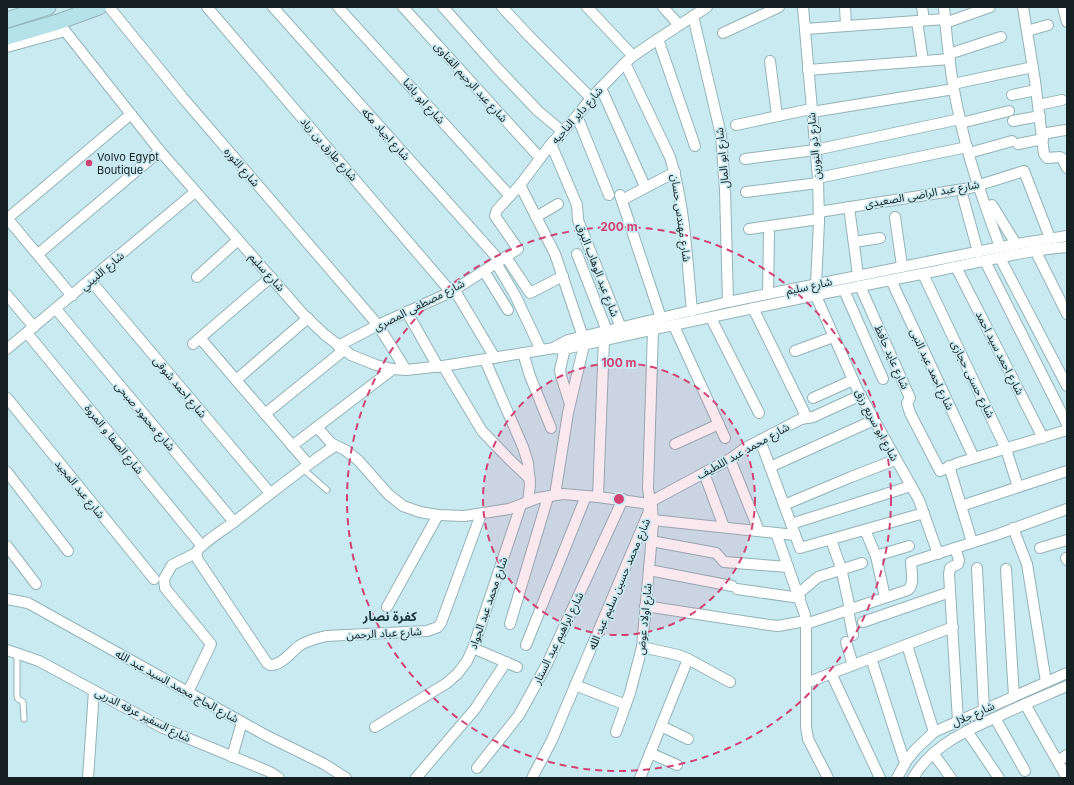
<svg xmlns="http://www.w3.org/2000/svg" width="1074" height="785" font-family="Inter,'Noto Sans Arabic',sans-serif">
<rect width="100%" height="100%" fill="#caeaf1"/>
<g fill="none" stroke-linecap="round" stroke-linejoin="round">
<g stroke="#93b2b9" stroke-width="7">
<g id="service">
<path d="M302 468 327 490"/>
<path d="M17 653V696L18 699 23 702 24 719"/>
</g>
</g>
<g stroke="#93b2b9" stroke-width="12">
<g id="minor">
<path d="M109 7 183 98 378 325 406 370"/>
<path d="M207 7 451 292"/>
<path d="M273 7 500 261"/>
<path d="M338 7 510 196"/>
<path d="M403 7 540 158"/>
<path d="M443 7 498 69 538 111 562 131"/>
<path d="M502 7 529 36 591 98"/>
<path d="M587 7 633 56"/>
<path d="M663 7 679 25"/>
<path d="M803 7 818 178 819 222 816 285"/>
<path d="M845 7 846 26"/>
<path d="M922 7 924 20"/>
<path d="M944 7C947 44 951 82 960 119 969 163 985 205 1000 247"/>
<path d="M1023 7 1035 81 1044 154 1047 158 1060 157 1062 158 1067 168"/>
<path d="M1063 7 1067 22"/>
<path d="M693 16 721 135 725 190 728 302"/>
<path d="M917 21 923 61"/>
<path d="M58 22 160 151 303 314 324 334 351 355 376 365 393 369 406 370 443 366 554 348 561 349 569 348C686 322 804 297 921 274 970 265 1018 251 1067 247"/>
<path d="M945 23 990 7"/>
<path d="M805 29 945 19"/>
<path d="M1027 31 1048 25"/>
<path d="M723 33 779 7"/>
<path d="M658 39 695 146"/>
<path d="M7 47 65 31"/>
<path d="M949 54 1001 37"/>
<path d="M770 61 777 116"/>
<path d="M625 63 670 157C685 205 687 260 692 311"/>
<path d="M808 70 950 59"/>
<path d="M953 84 1033 67"/>
<path d="M601 88 643 182"/>
<path d="M1012 95 1036 90"/>
<path d="M1038 105 1062 100"/>
<path d="M812 112 954 89"/>
<path d="M577 116 609 195"/>
<path d="M1013 121 1040 116"/>
<path d="M961 123 1009 111"/>
<path d="M736 125 811 109"/>
<path d="M1042 134 1065 130"/>
<path d="M551 144 577 205 578 220 621 328"/>
<path d="M1018 144 1043 139"/>
<path d="M969 153 1012 141"/>
<path d="M745 159 815 150 960 119"/>
<path d="M818 178 967 147"/>
<path d="M520 185 555 254 583 337"/>
<path d="M746 192 818 183"/>
<path d="M620 195 661 318"/>
<path d="M963 197 978 252"/>
<path d="M622 200 675 172"/>
<path d="M992 205 1016 244"/>
<path d="M849 207 858 275"/>
<path d="M819 212 970 188 1024 171 1050 238"/>
<path d="M536 217 558 204"/>
<path d="M895 217 902 266"/>
<path d="M7 218 72 296"/>
<path d="M8 218 131 114"/>
<path d="M749 229 819 219"/>
<path d="M854 242 880 238"/>
<path d="M1035 250 1067 314"/>
<path d="M38 254 160 151"/>
<path d="M577 254 607 331"/>
<path d="M506 257 530 293 563 276"/>
<path d="M1000 258 1067 386"/>
<path d="M985 261 1067 424"/>
<path d="M496 263 515 295 541 350"/>
<path d="M956 267 1043 438"/>
<path d="M484 271 508 310"/>
<path d="M923 274 1006 449 1018 487"/>
<path d="M197 277 238 240"/>
<path d="M90 280 270 493"/>
<path d="M891 280 974 458"/>
<path d="M860 286 910 398 907 403 910 413 940 471 958 463 1067 430"/>
<path d="M454 289 495 358"/>
<path d="M844 290 883 379"/>
<path d="M768 294 769 233"/>
<path d="M7 295 34 327"/>
<path d="M816 296 858 391 919 500 938 554"/>
<path d="M753 308 807 418"/>
<path d="M56 309 234 522"/>
<path d="M407 312 438 367"/>
<path d="M711 318 759 413"/>
<path d="M674 326 725 438"/>
<path d="M27 333 202 546"/>
<path d="M200 338 308 464"/>
<path d="M193 344 271 277"/>
<path d="M338 346 378 325 451 292 518 249 495 216 497 210 520 185 551 144 577 116 591 98 625 63 633 56 658 39 707 7"/>
<path d="M555 347 568 340 728 302 1016 244 1067 236"/>
<path d="M565 348 560 370 561 376 570 404"/>
<path d="M7 349 195 192"/>
<path d="M795 351 833 337"/>
<path d="M523 353 530 376 551 428"/>
<path d="M485 360 523 447 528 463 530 485 528 502"/>
<path d="M443 366 482 431 509 459 530 479"/>
<path d="M236 380 308 318"/>
<path d="M7 398 154 579"/>
<path d="M813 398 853 380"/>
<path d="M265 414 344 350"/>
<path d="M317 427 331 443 345 450 358 460 388 494 403 506 420 512 438 515 464 516 509 509 538 498 563 494 598 497 650 504 652 506 653 524 642 647 630 693 616 732"/>
<path d="M760 440 800 548 924 513"/>
<path d="M675 444 719 424"/>
<path d="M292 446 393 369"/>
<path d="M335 446C300 469 268 496 234 522 225 529 200 544 196 553L198 560 267 663 270 665C281 666 291 652 299 646 307 640 317 638 326 636L427 631 438 627 441 623 481 514"/>
<path d="M730 459 759 531"/>
<path d="M949 466 972 542"/>
<path d="M770 467 874 420"/>
<path d="M7 472 68 551"/>
<path d="M704 473 724 527"/>
<path d="M555 495 568 413 584 345"/>
<path d="M598 497 604 340"/>
<path d="M650 502 730 459 745 448 801 419 813 417 861 395"/>
<path d="M784 505 851 477 895 460"/>
<path d="M961 506 1067 471"/>
<path d="M653 520 795 535"/>
<path d="M791 524 911 486"/>
<path d="M1013 528 1027 564 1046 682"/>
<path d="M865 530 876 556 885 597"/>
<path d="M776 533 805 615 806 624V727L808 739 828 778"/>
<path d="M831 540 841 568 850 609"/>
<path d="M651 541 716 553 724 562 788 567"/>
<path d="M7 546 36 584"/>
<path d="M955 548 959 560 958 564 950 568 949 574 958 721"/>
<path d="M1040 548 1067 540"/>
<path d="M876 556 909 546"/>
<path d="M1066 558 1067 560"/>
<path d="M977 568 984 710"/>
<path d="M1006 569 1014 696"/>
<path d="M649 570 732 586"/>
<path d="M737 589 800 598"/>
<path d="M798 594 818 577 862 563"/>
<path d="M7 599 28 603 267 736 324 764 346 778"/>
<path d="M645 606 769 625 778 626 805 621"/>
<path d="M387 607 438 515"/>
<path d="M848 610 853 635"/>
<path d="M863 622 950 592"/>
<path d="M510 624 548 497"/>
<path d="M806 624 908 590C915 584 911 571 911 562L996 535 1067 509"/>
<path d="M846 642 853 665"/>
<path d="M526 645 586 496"/>
<path d="M907 645 934 732"/>
<path d="M642 647 678 655 688 659 730 682"/>
<path d="M473 648 517 667"/>
<path d="M7 650 39 661 163 728 270 772 279 778"/>
<path d="M871 658 905 763"/>
<path d="M831 673 880 778"/>
<path d="M806 683 953 627"/>
<path d="M575 685 626 705"/>
<path d="M188 692 211 644 165 588 164 579 172 565 196 553"/>
<path d="M1025 704 1067 778"/>
<path d="M995 718 1025 771"/>
<path d="M661 726 688 739"/>
<path d="M375 727 447 683 458 673 467 661 473 648 521 505"/>
<path d="M967 731 999 778"/>
<path d="M650 753 677 765"/>
<path d="M933 753 951 778"/>
<path d="M232 757 242 722"/>
<path d="M1058 761 1067 755"/>
<path d="M477 768 519 715 547 664 623 499"/>
<path d="M88 778 94 691"/>
<path d="M416 778 475 709 506 662"/>
<path d="M532 778 552 740 648 514 650 504 648 488 653 330"/>
<path d="M640 778 688 659"/>
<path d="M897 778 907 760 916 749 934 732 1067 673"/>
<path d="M913 778C931 746 967 730 999 716 1022 705 1044 696 1067 686"/>
</g>
</g>
<g stroke="#93b2b9" stroke-width="17">
<g id="secondary">
<path d="M7 20 48 7"/>
<path d="M7 37 58 22 99 7"/>
</g>
</g>
<use href="#service" stroke="#fff" stroke-width="5"/>
<use href="#minor" stroke="#fff" stroke-width="10"/>
<use href="#secondary" stroke="#b5e2e9" stroke-width="15"/>
</g>
<circle cx="619" cy="499" r="136" fill="#cf4273" fill-opacity=".12"/>
<g fill="none" stroke="#cf4273" stroke-width="2" stroke-dasharray="7 5">
<circle cx="619" cy="499" r="136"/>
<circle cx="619" cy="499" r="272"/>
</g>
<circle fill="#cf4273" stroke="#caeaf1" stroke-width="1.5" cx="89" cy="163" r="4"/>
<g text-anchor="middle" dominant-baseline="central" stroke-width="3.5" stroke-linejoin="round" paint-order="stroke">
<g font-size="11" fill="#142022" stroke="#caeaf1">
<text transform="translate(471 82) rotate(48)">شارع عبد الرحيم القناوى</text>
<text transform="translate(424 101) rotate(48)">شارع ابو باشا</text>
<text transform="translate(577 115) rotate(-49)">شارع داير الناحيه</text>
<text transform="translate(386 134) rotate(48)">شارع اجياد مكه</text>
<text transform="translate(814 146) rotate(-95)">شارع ذو النورين</text>
<text transform="translate(329 149) rotate(49)">شارع طارق بن زياد</text>
<text transform="translate(722 158) rotate(-96)">شارع ابو المال</text>
<text transform="translate(242 167) rotate(49)">شارع الثوره</text>
<text transform="translate(922 194) rotate(-10)">شارع عبد الراضى الصعيدى</text>
<text transform="translate(681 218) rotate(82)">شارع مهندس حسان</text>
<text transform="translate(598 270) rotate(69)">شارع عبد الوهاب البرق</text>
<text transform="translate(102 271) rotate(-40)">شارع اللبيني</text>
<text transform="translate(267 272) rotate(48)">شارع سليم</text>
<text transform="translate(809 286) rotate(-12)">شارع سليم</text>
<text transform="translate(419 305) rotate(-27)">شارع مصطفى المصرى</text>
<text transform="translate(1000 353) rotate(63)">شارع احمد سيد احمد</text>
<text transform="translate(892 357) rotate(66)">شارع عايد حافظ</text>
<text transform="translate(932 369) rotate(65)">شارع احمد عبد النبى</text>
<text transform="translate(973 379) rotate(64)">شارع حسنى حجازى</text>
<text transform="translate(180 387) rotate(50)">شارع احمد شوقى</text>
<text transform="translate(145 416) rotate(50)">شارع محمود صبحى</text>
<text transform="translate(877 425) rotate(62)">شارع ابو سريع رزق</text>
<text transform="translate(114 439) rotate(51)">شارع الصفا و المروة</text>
<text transform="translate(743 451) rotate(-29)">شارع محمد عبد اللطيف</text>
<text transform="translate(80 489) rotate(51)">شارع عبد المجيد</text>
<text transform="translate(619 584) rotate(-67)">شارع محمد حسين سليم عبد الله</text>
<text transform="translate(488 603) rotate(-71)">شارع محمد عبد الجواد</text>
<text transform="translate(644 619) rotate(-84)">شارع اولاد عوض</text>
<text transform="translate(384 633) rotate(-3)">شارع عباد الرحمن</text>
<text transform="translate(558 638) rotate(-64)">شارع ابراهيم عبد الستار</text>
<text transform="translate(177 686) rotate(29)">شارع الحاج محمد السيد عبد الله</text>
<text transform="translate(973 714) rotate(-24)">شارع جلال</text>
<text transform="translate(143 715) rotate(27)">شارع السفير عرفه الدربى</text>
</g>
<g font-size="11" fill="#142022" stroke="#caeaf1" text-anchor="start">
<text x="97" y="157">Volvo Egypt<tspan x="97" dy="13">Boutique</tspan></text>
</g>
<g font-size="13" font-weight="bold" fill="#1d383e" stroke="#caeaf1">
<text x="390" y="616">كفرة نصار</text>
</g>
</g>
<circle cx="619" cy="499" r="6" fill="#cf4273" stroke="#caeaf1" stroke-width="2"/>
<g font-size="12" text-anchor="middle" font-weight="bold" fill="#cf4273" stroke="#caeaf1" stroke-width="3.5" stroke-linejoin="round" paint-order="stroke">
<text x="619" y="231">200 m</text>
<text x="619" y="367">100 m</text>
</g>
<rect width="1074" height="785" fill="none" stroke="#142022" stroke-width="16"/>
</svg>
